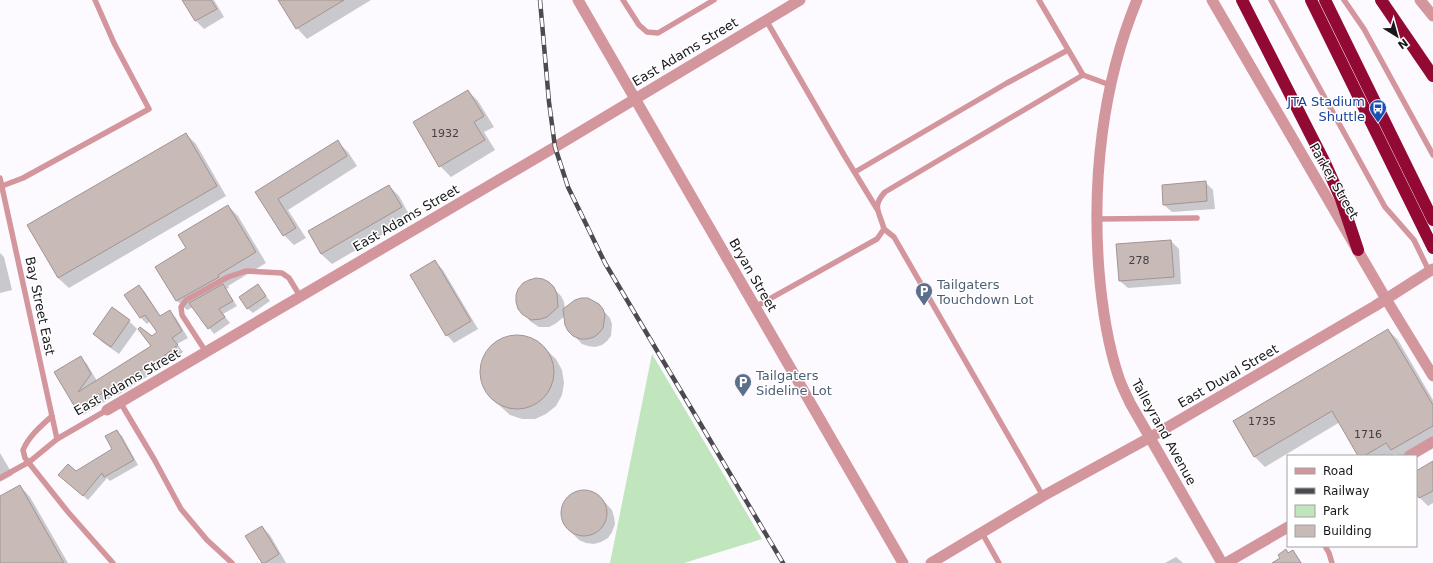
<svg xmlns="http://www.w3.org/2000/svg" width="1433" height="563" font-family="'DejaVu Sans',sans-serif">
<rect width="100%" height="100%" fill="#fcfaff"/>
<path fill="#c1e5bd" d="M652 354 762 539 684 563H610Z"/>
<g fill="#0003">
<path d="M183 0H214L224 17 204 29 196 21Z"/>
<path d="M286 0H371L307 39 297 28 281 3Z"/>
<path d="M468 91 478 101 494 127 484 132 495 150 451 177 440 166 414 123Z"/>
<path d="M186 134 196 144 226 196 69 288 58 278Z"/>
<path d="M338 142 348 152 357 166 288 210 306 238 294 245 284 235 257 192Z"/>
<path d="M1205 182 1213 190 1215 209 1172 212 1164 205Z"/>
<path d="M389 186 399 196 411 218 332 264 321 254Z"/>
<path d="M228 206 238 216 266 263 228 286 229 288 226 289 237 306 223 314 230 323 214 334 193 307 187 310 176 300 187 249Z"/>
<path d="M1171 241 1179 249 1181 284 1128 288 1120 281Z"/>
<path d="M0 253 4 257 12 290 0 293Z"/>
<path d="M435 262 443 270 478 329 454 343 447 335Z"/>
<path d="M548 283 561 296 564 302 565 309 598 305 610 318 612 324 611 336 607 341 602 345 595 347 588 346 582 344 569 330 565 316 555 324 549 327H539L531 322 523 313Z"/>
<path d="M258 285 270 301 253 313 247 308Z"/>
<path d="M139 286 145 292 161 317 170 312 176 318 188 338 177 344 183 352 167 364 118 395 117 394 83 415 77 409 55 373 81 358 87 364 97 381 153 346 152 337 158 333 151 321 147 324 141 318 126 295Z"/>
<path d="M112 309 129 321 137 329 119 354 102 342 94 334Z"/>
<path d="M1388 330 1398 340 1433 400V441L1408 456H1398L1395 454 1391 456H1360L1340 422 1265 467 1255 457 1234 422Z"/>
<path d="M515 336 526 337 537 341 556 359 562 370 564 383 562 395 556 406 546 414 535 419H522L510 415 489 396 483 385 481 374 482 362 487 352 494 344 504 338Z"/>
<path d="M117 431 122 436 138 465 110 481 107 478 88 500 65 480 114 450Z"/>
<path d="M0 453 13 475 0 482Z"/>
<path d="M1433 462V503L1428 506 1420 498 1416 491V473Z"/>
<path d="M20 486 30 497 68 563H0V498Z"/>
<path d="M585 490 593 492 599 496 612 510 614 517 615 524 612 532 608 538 601 542 594 544 586 543 579 540 565 526 562 520 563 505 566 499 572 494 578 491Z"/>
<path d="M262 527 270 535 286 563H263Z"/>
<path d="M1286 551 1289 554 1293 551 1302 563H1284Z"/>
<path d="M1176 557 1183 563H1165Z"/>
</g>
<g fill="#c8bab7" stroke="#a29492">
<path d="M182 0H211L217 9 195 21Z"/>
<path d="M278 0H344L296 29Z"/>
<path d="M468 90 484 116 474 122 485 140 439 167 413 122Z"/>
<path d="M186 133 217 186 58 278 27 225Z"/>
<path d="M338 140 347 156 278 199 296 228 283 236 255 192Z"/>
<path d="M1206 181 1207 201 1163 205 1162 185Z"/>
<path d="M389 185 402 207 321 254 308 231Z"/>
<path d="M228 205 256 252 218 275 219 277 176 301 155 267 186 248 178 235Z"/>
<path d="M1171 240 1174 277 1119 281 1116 244Z"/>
<path d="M435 260 471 321 446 336 410 275Z"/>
<path d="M536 278 543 279 549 282 554 287 557 294 558 307 547 317 541 319 531 320 522 314 518 309 516 302V295L518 289 523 283 529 280Z"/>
<path d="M223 284 233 301 219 309 225 317 208 329 189 303Z"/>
<path d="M258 284 266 296 247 309 239 297Z"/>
<path d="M139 285 160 316 170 310 182 331 172 338 178 345 161 358 111 389V388L76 409 54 372 81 356 91 374 78 392 151 346 138 329 140 327 152 336 157 332 145 315 140 318 124 295Z"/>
<path d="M581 298H588L599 304 603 309 605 315 603 328 599 333 594 337 587 339H580L573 336 568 331 565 325 563 309 575 300Z"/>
<path d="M112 307 130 320 111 347 93 334Z"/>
<path d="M1388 329 1433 405V426L1391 450 1386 443 1364 456H1358L1332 411 1254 457 1233 421Z"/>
<circle cx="517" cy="372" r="37"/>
<path d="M117 430 134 460 104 477 102 473 83 496 58 475 68 464 76 471 112 449 105 436Z"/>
<path d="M1433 461V491L1419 498 1416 493V471Z"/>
<path d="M20 485 64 563H0V496Z"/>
<circle cx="584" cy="513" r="23"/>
<path d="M262 526 279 554 265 563H262L245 536Z"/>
<path d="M1286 549 1288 553 1293 550 1301 563H1272L1280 558 1278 555Z"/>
</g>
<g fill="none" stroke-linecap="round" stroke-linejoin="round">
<g stroke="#d3969c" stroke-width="5.5">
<path d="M623 0 639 25 647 32 658 33 714 0"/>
<path d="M1039 0 1083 75 1110 85"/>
<path d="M1271 0 1385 207 1414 240 1429 271"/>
<path d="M1344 0 1364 29 1433 155"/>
<path d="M766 20 844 155 877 209"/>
<path d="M855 172 1007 83 1068 50"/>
<path d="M0 178 57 439"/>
<path d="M2 186 23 178 149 109 114 43 95 0"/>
<path d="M1097 219 1197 218"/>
<path d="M884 229 894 237 1043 496"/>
<path d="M755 307 877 239 884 229C880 212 871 207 885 192L1083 75"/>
<path d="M206 352 182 315 181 307 186 300 228 277 246 271 282 273 289 278 300 296"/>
<path d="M120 402 154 459 181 509 207 540 232 563"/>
<path d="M52 416C41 426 29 436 23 450L25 458 68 512 113 563"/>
<path d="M0 478 29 462 57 439 107 410"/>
<path d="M982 533 999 563"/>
<path d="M1325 546 1329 553 1332 563"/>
</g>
<g stroke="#d3969c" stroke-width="11">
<path d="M578 0 903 563"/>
<path d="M1386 299 1433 376"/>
<path d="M107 410 555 147 800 0"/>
<path d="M1409 456 1433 442"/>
<path d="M931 563 1043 496 1149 438"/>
<path d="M1226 563 1288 527"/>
</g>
<g stroke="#d3969c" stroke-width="11">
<path d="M1137 0C1102 85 1092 180 1099 271 1102 306 1107 342 1118 375 1121 385 1126 394 1130 403L1222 563"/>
<path d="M1212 0 1386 299"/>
<path d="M1420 0 1433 16"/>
<path d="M1149 438 1375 306 1433 269"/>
</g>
<g stroke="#920934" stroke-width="12">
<path d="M1242 0 1325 163 1341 199 1358 250"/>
<path d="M1311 0 1433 248"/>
<path d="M1325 0 1433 220"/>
<path d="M1381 0 1433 76"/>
</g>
<g stroke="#4b4a4e" stroke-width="4.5">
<path id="rail" d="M540 0 549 102 555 147 568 187 605 263 783 563"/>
</g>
<use href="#rail" stroke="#fff" stroke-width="3" stroke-dasharray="9" stroke-linecap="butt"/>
</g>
<defs>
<g id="bus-pin" transform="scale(0.9)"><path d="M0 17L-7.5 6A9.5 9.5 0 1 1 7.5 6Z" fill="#1a4fb4" stroke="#fff"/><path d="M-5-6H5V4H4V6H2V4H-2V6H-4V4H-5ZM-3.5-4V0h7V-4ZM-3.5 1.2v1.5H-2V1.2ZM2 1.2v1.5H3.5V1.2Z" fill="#fff"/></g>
<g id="parking-pin" transform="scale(0.9)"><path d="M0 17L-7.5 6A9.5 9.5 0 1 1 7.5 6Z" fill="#5c6f8a" stroke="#fff"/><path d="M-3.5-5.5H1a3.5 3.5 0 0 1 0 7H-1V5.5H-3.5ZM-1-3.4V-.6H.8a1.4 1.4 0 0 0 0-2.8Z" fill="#fff"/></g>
</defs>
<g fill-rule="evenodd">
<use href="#bus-pin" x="1378" y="108"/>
<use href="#parking-pin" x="924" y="291"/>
<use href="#parking-pin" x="743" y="382"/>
</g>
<g text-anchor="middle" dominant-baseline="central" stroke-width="3" stroke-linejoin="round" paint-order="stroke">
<g font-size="11" fill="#444042">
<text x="445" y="133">1932</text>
<text x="1139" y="260">278</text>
<text x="1262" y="421">1735</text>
<text x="1368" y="434">1716</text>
</g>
<g font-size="13" fill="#18171b" stroke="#fff">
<text transform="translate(685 52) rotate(-31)">East Adams Street</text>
<text transform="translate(1334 181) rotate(60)">Parker Street</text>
<text transform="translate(406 218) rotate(-30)">East Adams Street</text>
<text transform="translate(753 275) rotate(60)">Bryan Street</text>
<text transform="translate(40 306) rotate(78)">Bay Street East</text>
<text transform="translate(1228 376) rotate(-30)">East Duval Street</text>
<text transform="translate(127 382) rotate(-30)">East Adams Street</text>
<text transform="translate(1164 432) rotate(61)">Talleyrand Avenue</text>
</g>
<g font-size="13" fill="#164399" stroke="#fff" text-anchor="end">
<text x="1365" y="101">JTA Stadium<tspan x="1365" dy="15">Shuttle</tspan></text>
</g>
<g font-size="13" fill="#4e5e75" stroke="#fff" text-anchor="start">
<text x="937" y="284">Tailgaters<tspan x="937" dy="15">Touchdown Lot</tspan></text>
<text x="756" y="375">Tailgaters<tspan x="756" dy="15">Sideline Lot</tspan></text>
</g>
</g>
<rect x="1287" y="455" width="130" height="92" fill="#ffffff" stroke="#a3a2a4"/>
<rect x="1295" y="468" width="20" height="6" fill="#d3969c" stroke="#a3a2a4"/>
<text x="1323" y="475" font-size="12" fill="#18171b">Road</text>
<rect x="1295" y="488" width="20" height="6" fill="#4b4a4e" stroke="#a3a2a4"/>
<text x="1323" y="495" font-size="12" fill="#18171b">Railway</text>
<rect x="1295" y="505" width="20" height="12" fill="#c1e5bd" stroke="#a3a2a4"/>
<text x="1323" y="515" font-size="12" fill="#18171b">Park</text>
<rect x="1295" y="525" width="20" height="12" fill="#c8bab7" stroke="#a3a2a4"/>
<text x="1323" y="535" font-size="12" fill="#18171b">Building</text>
<g transform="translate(1397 36) rotate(143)" stroke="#ffffff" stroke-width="3" paint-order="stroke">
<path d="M0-3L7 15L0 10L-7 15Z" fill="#18171b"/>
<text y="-6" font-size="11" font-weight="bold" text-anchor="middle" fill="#18171b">N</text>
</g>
</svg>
